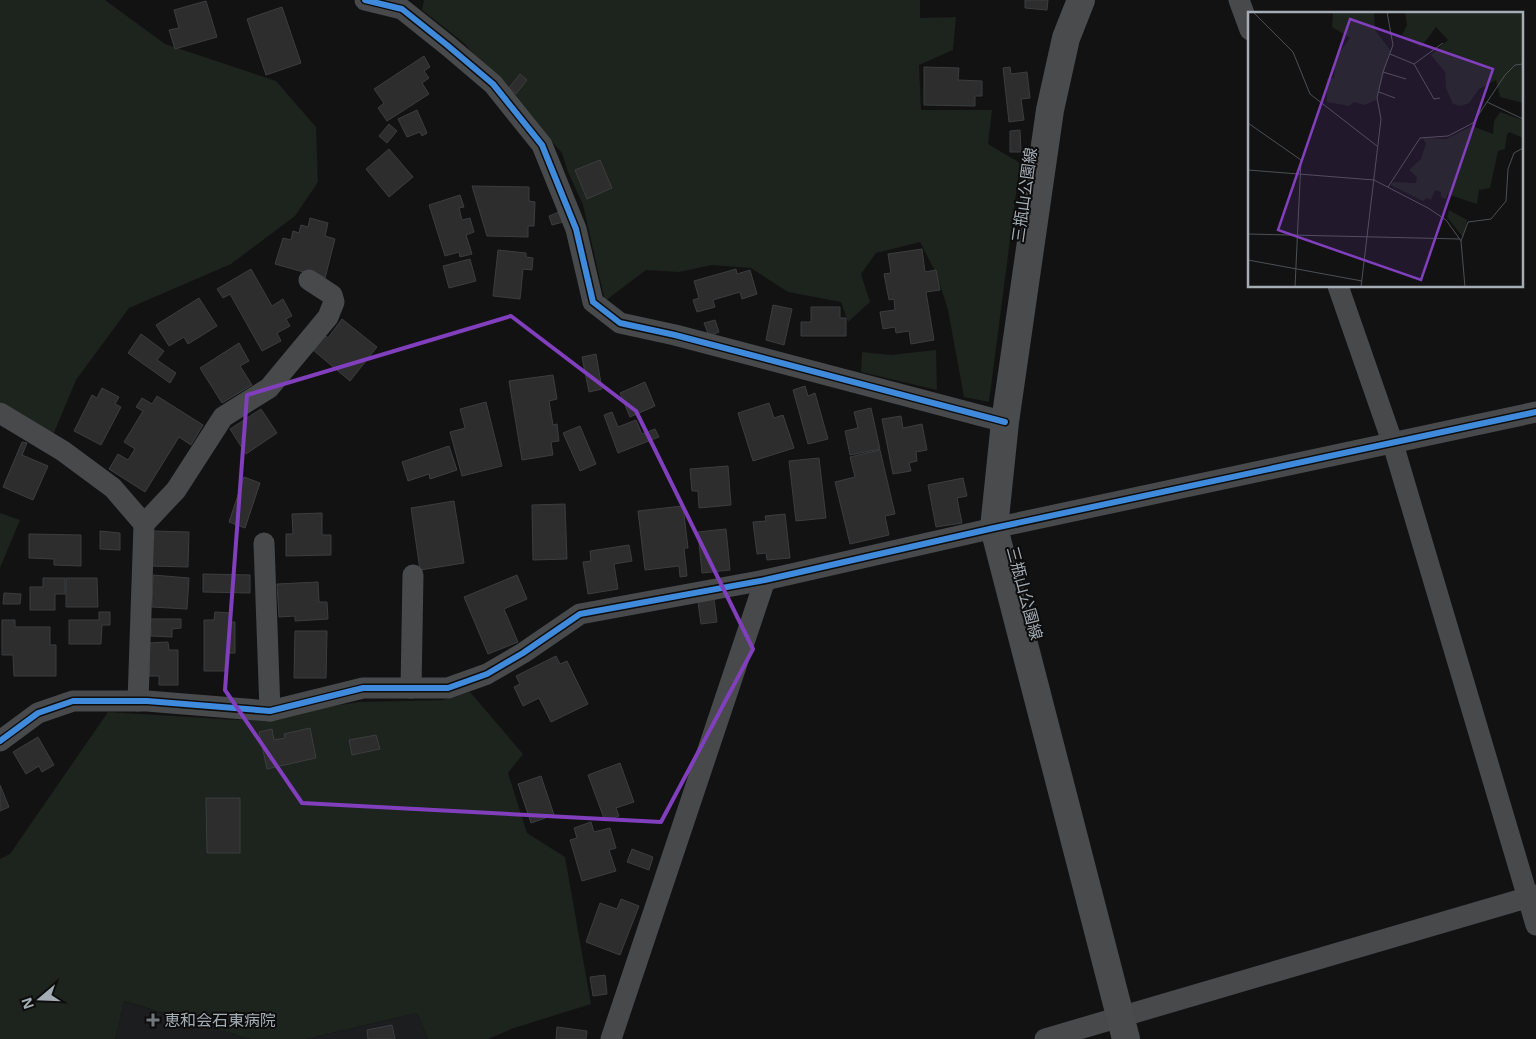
<svg xmlns="http://www.w3.org/2000/svg" width="1536" height="1039" font-family="'Noto Sans','Noto Sans JP',sans-serif">
<rect width="100%" height="100%" fill="#121213"/>
<g fill="#1c1d1e">
<path d="M123 1001 250 1039H115Z"/>
<path d="M417 1013 428 1039H306Z"/>
</g>
<g fill="#1d231d">
<path d="M0 0H105L165 44 276 81 316 127 318 182 295 216 231 264 129 308 76 380 53 435 0 402Z"/>
<path d="M424 0H920V18L956 17 953 50 919 65 921 110H992L988 144 1020 163 989 402 964 397 948 310 937 275 920 242 876 253 861 274 870 302 848 322 841 302 788 292 751 268 712 265 679 272 646 270 605 301 583 205 568 172 562 153 464 43 422 10Z"/>
<path d="M936 350 937 390 861 372 862 352 891 355Z"/>
<path d="M0 513 20 520 0 568Z"/>
<path d="M470 692 523 754 508 773 527 833 565 857 591 1004 514 1028 488 1039H428L417 1013 306 1039H250L124 1001 115 1039H0V859L10 854 108 712 238 720 360 702 443 700Z"/>
</g>
<g fill="#2d2d2e" stroke="#3b3d3f">
<path d="M1025 0H1048L1047 10 1025 8Z"/>
<path d="M206 1 217 37 175 49 169 30 179 28 174 10Z"/>
<path d="M282 7 301 63 266 75 247 19Z"/>
<path d="M424 56 430 67 424 71 429 78 422 83 429 94 387 121 378 108 384 103 374 89Z"/>
<path d="M924 67 959 68 958 80 982 81V96H975V106L924 105Z"/>
<path d="M1010 67 1011 74 1027 72 1030 98 1021 99 1024 120 1009 122 1003 68Z"/>
<path d="M520 74 527 80 516 94 509 88Z"/>
<path d="M417 110 427 133 422 136 420 132 407 137 398 119Z"/>
<path d="M389 124 397 131 387 143 379 136Z"/>
<path d="M1020 130 1021 152H1010V131Z"/>
<path d="M389 149 413 177 389 197 366 169Z"/>
<path d="M600 160 612 188 587 199 575 170Z"/>
<path d="M472 186 529 187V201L535 202 534 226H528V237L487 236Z"/>
<path d="M460 195 464 207 459 208 462 220 470 218 474 232 466 235 472 254 460 257 459 252 445 256 429 205Z"/>
<path d="M559 212 563 222 552 225 549 216Z"/>
<path d="M310 218 328 223 325 236 335 239 325 278 275 264 283 238 291 240 293 231 299 233 301 225 308 227Z"/>
<path d="M922 249 925 272 936 270 940 290 926 292 934 340 911 344 909 331 896 333 895 327 883 329 880 312 895 310 894 299 889 300 884 274 891 273 888 254Z"/>
<path d="M498 250 526 253V257L533 258 532 270 523 269 520 299 493 296Z"/>
<path d="M470 259 476 281 449 288 443 266Z"/>
<path d="M251 269 272 306 283 299 292 316 286 319 290 326 277 333 281 341 262 351 230 294 223 298 217 289Z"/>
<path d="M736 269 737 274 750 270 757 294 742 299 740 292 713 300 715 307 697 312 693 300 699 298 694 281Z"/>
<path d="M199 298 217 326 188 344 184 337 169 346 156 325Z"/>
<path d="M773 305 792 309 784 345 766 340Z"/>
<path d="M811 307H840V318H846V336H801V322H811Z"/>
<path d="M342 319 377 347 350 381 313 350 325 335 328 338Z"/>
<path d="M715 320 719 332 709 336 704 323Z"/>
<path d="M141 334 164 351 157 360 176 373 170 383 128 353Z"/>
<path d="M239 343 249 361 240 366 252 385 222 403 200 368Z"/>
<path d="M596 354 602 389 589 392 582 357Z"/>
<path d="M553 375 557 399 549 401 553 425 557 424 559 441 551 442 553 455 522 460 509 381Z"/>
<path d="M645 382 655 406 630 417 620 393Z"/>
<path d="M805 386 808 396 815 393 828 439 808 444 793 390Z"/>
<path d="M102 388 119 397 115 404 121 407 101 445 74 431 92 395 97 398Z"/>
<path d="M157 396 203 425 191 445 179 437 145 492 109 469 118 454 128 460 135 449 124 442 143 411 136 407 142 398 152 404Z"/>
<path d="M486 402 502 466 462 476 450 432 465 428 460 409Z"/>
<path d="M769 403 774 418 783 415 794 448 753 461 738 413Z"/>
<path d="M871 408 880 449 850 455 845 431 858 428 854 412Z"/>
<path d="M261 409 277 433 246 454 230 429Z"/>
<path d="M612 412 618 427 636 420 642 434 655 429 659 437 618 453 604 415Z"/>
<path d="M901 416 903 428 922 424 927 450 916 452 917 461 909 463 911 471 893 474 882 419Z"/>
<path d="M580 426 596 464 580 471 563 433Z"/>
<path d="M22 442 27 443 22 455 48 466 33 500 3 487Z"/>
<path d="M449 446 457 470 430 479 429 474 408 481 402 462Z"/>
<path d="M880 450 895 514 885 516 889 535 850 544 835 482 855 477 850 457Z"/>
<path d="M819 458 826 518 796 521 789 461Z"/>
<path d="M728 466 731 505 699 508 698 491H692L690 469Z"/>
<path d="M244 477 260 483 245 528 229 522Z"/>
<path d="M963 478 967 496 957 498 962 523 936 527 928 485Z"/>
<path d="M454 501 464 563 420 570 411 508Z"/>
<path d="M565 504 567 559 533 560 532 505Z"/>
<path d="M683 506 688 548H684L687 576 680 577 679 566 645 570 638 511Z"/>
<path d="M322 513V535H331V555L286 556V534H293L292 514Z"/>
<path d="M785 514 790 558 767 560 766 553 757 554 753 522 766 521 765 516Z"/>
<path d="M726 529 730 570 702 573 698 532Z"/>
<path d="M100 531 120 533V550L100 549Z"/>
<path d="M152 531 189 532 188 567 151 566Z"/>
<path d="M29 534 81 535V566L54 565V559L29 558Z"/>
<path d="M629 545 632 561 614 564 618 589 588 594 583 562 591 561 590 551Z"/>
<path d="M203 574 250 575V593L203 592Z"/>
<path d="M153 575 189 578 187 609 152 607Z"/>
<path d="M517 575 527 599 504 609 518 642 488 654 464 597Z"/>
<path d="M43 578H65V594H55V610H30V587H43Z"/>
<path d="M66 578H97L98 607H66Z"/>
<path d="M318 582 319 602H327L328 619 295 621V616L279 617 277 584Z"/>
<path d="M4 593 21 594 20 604H3Z"/>
<path d="M714 599 717 622 701 624 698 602Z"/>
<path d="M99 612H110V625H102L101 644H69V620H99Z"/>
<path d="M215 612 231 613V622H235V653H227V671H204V620H214Z"/>
<path d="M147 619H181V628L172 629V637L151 636V628Z"/>
<path d="M2 620H15V627H50V645H56V676H14L13 655H2Z"/>
<path d="M295 631H327L326 678H294Z"/>
<path d="M168 642 169 650H178V685H159V676H149L148 643Z"/>
<path d="M556 656 560 664 567 661 588 704 551 722 539 698 523 706 514 687 520 684 516 676Z"/>
<path d="M310 728 316 758 267 769 259 732 272 729 274 740 285 738 284 734Z"/>
<path d="M376 735 380 749 352 755 349 740Z"/>
<path d="M38 737 54 765 42 772 39 766 26 774 13 752Z"/>
<path d="M620 763 634 802 616 808 619 816 605 821 588 775Z"/>
<path d="M541 776 554 815 531 823 518 784Z"/>
<path d="M0 785 9 807 0 811Z"/>
<path d="M206 798H240V853H207Z"/>
<path d="M591 822 594 832 610 828 616 848 609 850 616 871 582 881 570 840 577 838 574 828Z"/>
<path d="M632 849 653 857 649 870 627 862Z"/>
<path d="M621 899 639 906 620 955 586 942 600 903 617 909Z"/>
<path d="M605 975 607 994 593 996 590 977Z"/>
<path d="M392 1025 395 1039H368L367 1030Z"/>
<path d="M557 1027 587 1031 586 1039H556Z"/>
</g>
<g fill="none" stroke-linecap="round" stroke-linejoin="round">
<g stroke="#47494b" stroke-width="21">
<path d="M365 0 402 9 447 45 493 84 542 145 576 229 593 302 620 323 675 335 1005 422"/>
<path d="M1239 0 1250 30"/>
<path d="M1338 286 1393 444 1536 925"/>
<path d="M0 413 63 451 113 488 144 524"/>
<path d="M264 543 270 711"/>
<path d="M411 688 413 575"/>
<path d="M138 701 144 524 176 490 223 417 269 388 328 317 334 302 332 295 309 280"/>
<path d="M0 741 38 713 73 701H147L270 711 363 688H448L487 674 523 653 580 614 765 580 994 528 1536 412"/>
<path d="M611 1039 765 580"/>
<path d="M1045 1039 1536 895"/>
</g>
<path stroke="#494b4d" stroke-width="28" d="M1081 0 1066 38 1050 110 1005 422 994 528 1126 1039"/>
<g stroke="#0d0d0e" stroke-width="9">
<g id="cycleway">
<path d="M365 0 402 9 447 45 493 84 542 145 576 229 593 302 620 323 675 335 1005 422"/>
<path d="M0 741 38 713 73 701H147L270 711 363 688H448L487 674 523 653 580 614 765 580 994 528 1536 412"/>
</g>
</g>
<use href="#cycleway" stroke="#408adc" stroke-width="6"/>
</g>
<path fill="none" stroke="#813fbd" stroke-width="4" stroke-linejoin="round" d="M511 316 636 411 753 649 661 822 302 803 225 690 247 395Z"/>
<path fill="#71777c" stroke="#0d0d0e" stroke-width="2" d="M150.5 1012.5h5v5h5v5h-5v5h-5v-5h-5v-5h5z"/>
<g text-anchor="middle" dominant-baseline="central" stroke-width="4" stroke-linejoin="round" paint-order="stroke">
<g font-size="16" fill="#a4adb4" stroke="#0d0d0e">
<text transform="translate(1024 195) rotate(-82)">三瓶山公園線</text>
<text transform="translate(1025 593) rotate(75)">三瓶山公園線</text>
</g>
<g font-size="16" fill="#a4adb4" stroke="#0d0d0e" text-anchor="start">
<text x="164" y="1020">恵和会石東病院</text>
</g>
</g>
<g transform="translate(1248 12)">
<rect width="275" height="275" fill="#121213"/>
<path d="M85 0H126L127 18 142 38 128 88 117 93 106 90 101 94 79 90V67L86 66 88 45 102 26 84 15ZM157 0H275V91L252 85 248 68 231 77 221 91 213 94 205 92 198 76 197 60 183 43 200 28 188 15 173 35 154 23 159 13ZM252 100 275 108V126L261 120 259 123 257 137 250 139 242 176 231 178 229 192 199 182 198 187 193 185V180L187 178 183 188 179 186 175 189 143 173 145 170 168 171 169 165 161 158 173 147 178 132 175 126 198 127 224 114 245 122 246 109ZM201 198 219 208 215 225 199 205Z" fill="#1d231d"/>
<path fill="none" stroke="#4c5053" stroke-width="1" d="M5 0 45 40 62 82 129 134M142 42 166 52 186 87 192 86M166 52 195 31M135 60 158 67M131 80 147 86M239 90 275 107M0 111 53 148 47 275M0 158 126 168 180 196 198 208 213 229 217 275M140 175 172 126 200 124 225 111 257 63 267 53 275 52M0 222 212 227M213 229 220 210 243 207 258 189 260 157 266 141 275 136M0 248 114 269M113 275 133 107 129 86 135 60 145 33 139 0"/>
<path fill="#813fbd" fill-opacity="0.15" stroke="#813fbd" stroke-width="2.5" d="M102 7 245 57 173 268 30 218Z"/>
<rect width="275" height="275" fill="none" stroke="#a4adb4" stroke-width="2.5"/>
</g>
<g transform="translate(40 999) rotate(251)" stroke="#0d0d0e" stroke-width="4" paint-order="stroke">
<path d="M0-4L9 19L0 12L-9 19Z" fill="#a4adb4"/>
<text y="-8" font-size="14" font-weight="bold" text-anchor="middle" fill="#a4adb4">N</text>
</g>
</svg>
